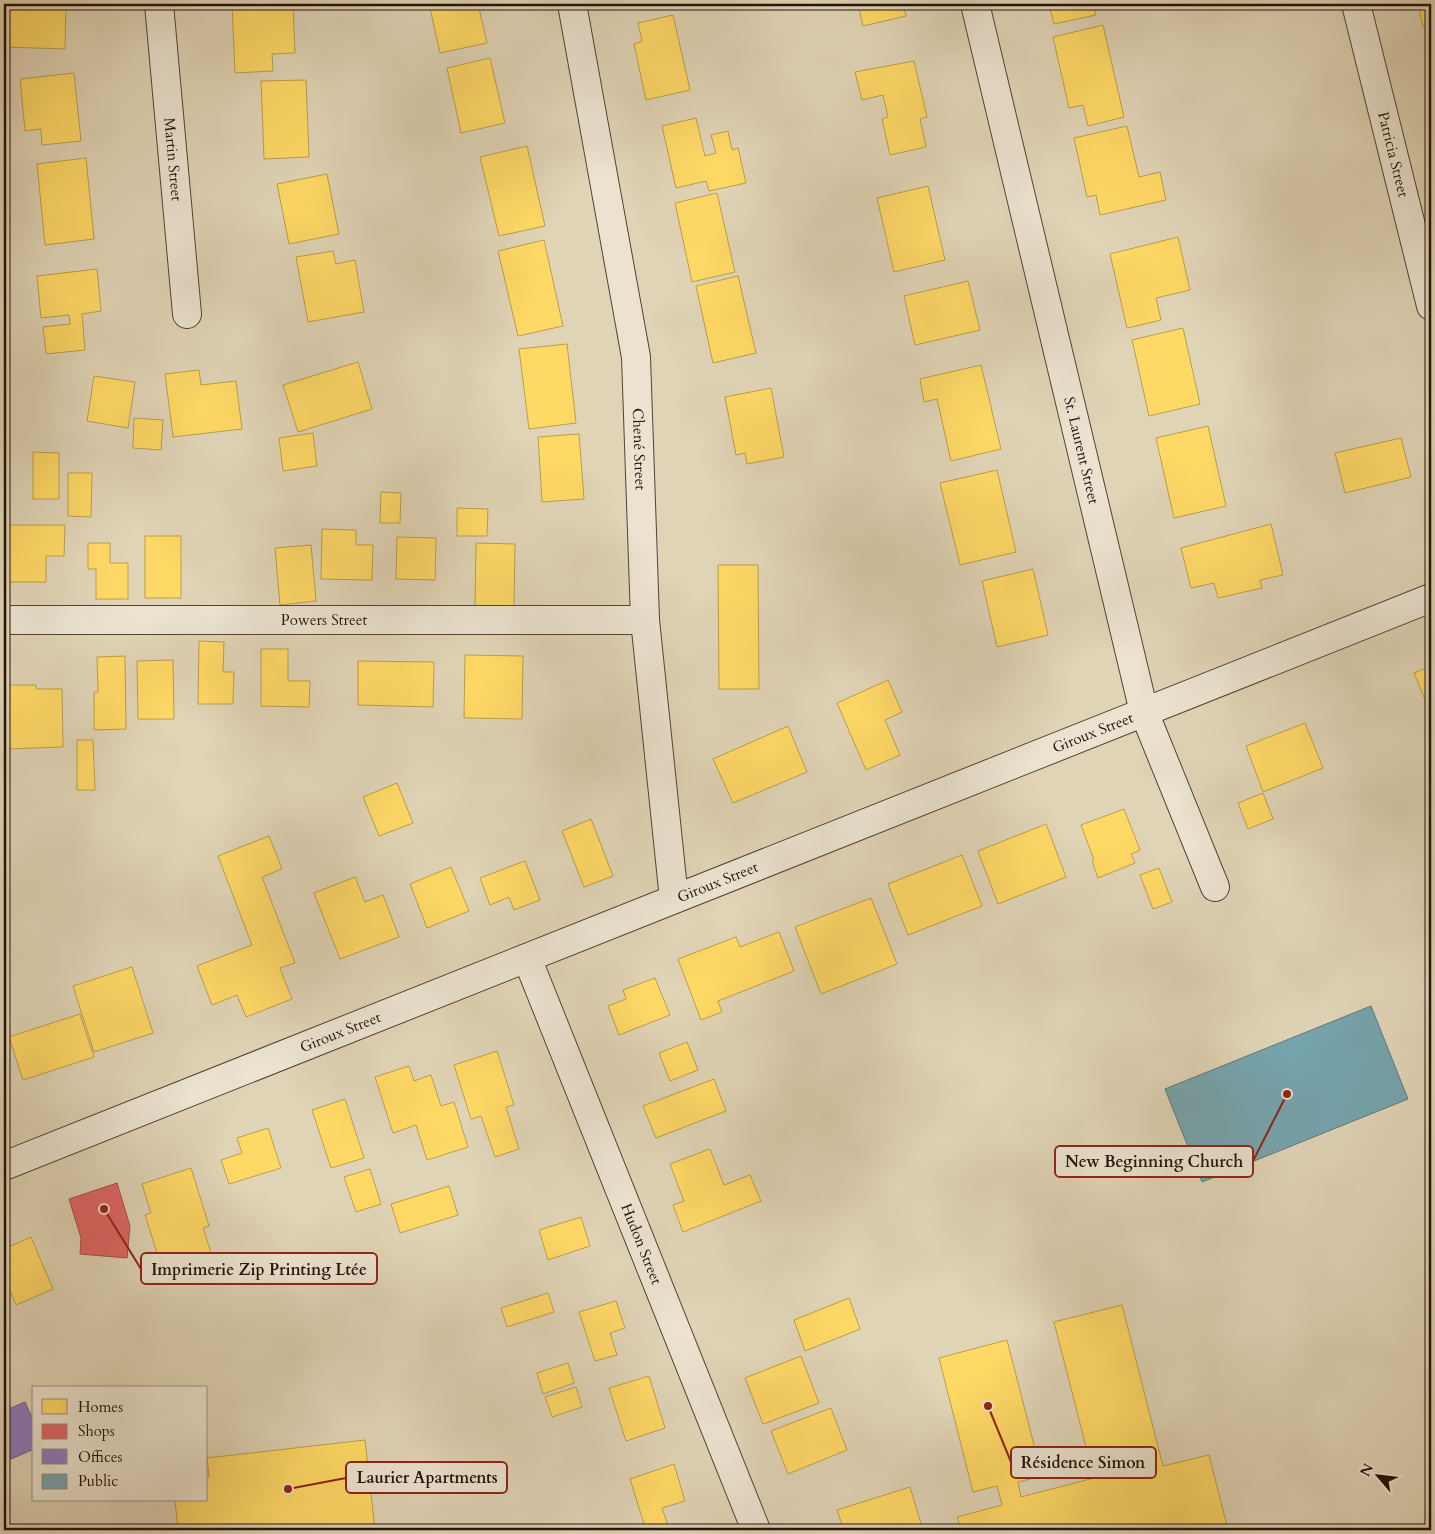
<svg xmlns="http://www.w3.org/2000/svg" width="1435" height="1534" font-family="Cardo,serif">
<rect width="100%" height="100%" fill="#e0d4b6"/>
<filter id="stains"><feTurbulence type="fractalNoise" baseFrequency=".004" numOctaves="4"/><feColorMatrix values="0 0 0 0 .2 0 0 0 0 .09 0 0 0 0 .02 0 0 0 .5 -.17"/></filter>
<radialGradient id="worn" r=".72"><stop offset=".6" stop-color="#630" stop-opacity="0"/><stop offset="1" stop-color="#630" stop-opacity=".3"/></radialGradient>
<g fill="#ffd966" stroke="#bd9e4a">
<path d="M4 4H66L65 49 4 47Z"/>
<path d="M232 4H293L295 53 272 54 273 71 235 73Z"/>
<path d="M429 4H478L487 43 440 53Z"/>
<path d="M858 4H903L906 16 863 26Z"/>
<path d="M1049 4H1093L1096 15 1054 24Z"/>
<path d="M1418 4H1431V26L1423 27Z"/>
<path d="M673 15 690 90 646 100 634 44 642 41 638 23Z"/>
<path d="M1103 25 1124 117 1088 126 1083 105 1069 108 1053 37Z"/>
<path d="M490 58 505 123 461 133 447 68Z"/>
<path d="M914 61 927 117 920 119 926 147 890 155 882 119 888 117 883 95 862 100 855 72Z"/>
<path d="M74 73 81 141 42 145 41 129 25 131 20 79Z"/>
<path d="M306 80 309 157 264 159 261 81Z"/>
<path d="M696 118 705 156 716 153 711 135 728 131 732 150 738 148 746 183 709 191 706 181 676 188 662 126Z"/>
<path d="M1127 126 1139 177 1160 172 1166 200 1100 215 1096 195 1087 197 1074 138Z"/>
<path d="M527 146 545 226 499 236 480 157Z"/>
<path d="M86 158 94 239 45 245 37 164Z"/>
<path d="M327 174 339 234 289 244 277 184Z"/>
<path d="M928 186 945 260 894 272 877 198Z"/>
<path d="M717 193 735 272 692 282 675 203Z"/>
<path d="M1178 237 1190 290 1156 298 1161 320 1127 328 1110 254Z"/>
<path d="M544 240 563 326 518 336 498 251Z"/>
<path d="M333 251 336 264 355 260 364 312 308 322 296 257Z"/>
<path d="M97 269 101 311 82 314 85 350 46 354 43 327 70 324 69 315 41 318 37 276Z"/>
<path d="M738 276 756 353 713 363 696 286Z"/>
<path d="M968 281 980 330 915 345 904 296Z"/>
<path d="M1183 328 1200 404 1149 416 1132 340Z"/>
<path d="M567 344 576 423 529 429 519 349Z"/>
<path d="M358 362 372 409 298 432 283 385Z"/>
<path d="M981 365 1001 449 951 461 937 399 924 402 920 379Z"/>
<path d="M199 370 201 385 236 381 242 429 173 437 165 374Z"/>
<path d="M94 376 135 382 128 428 87 421Z"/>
<path d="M771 388 784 457 747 464 745 453 736 455 725 397Z"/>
<path d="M134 418 163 420 161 450 133 448Z"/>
<path d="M1208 426 1226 506 1174 518 1156 438Z"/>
<path d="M313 433 317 466 283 471 279 438Z"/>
<path d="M579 434 584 499 542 502 538 437Z"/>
<path d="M1401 438 1411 477 1345 493 1335 453Z"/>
<path d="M33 452 59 453V499H33Z"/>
<path d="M997 470 1016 552 960 565 940 483Z"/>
<path d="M68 473H92L91 517 68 516Z"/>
<path d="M381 492 401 493 400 523H380Z"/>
<path d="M457 508 488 509 487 536H457Z"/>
<path d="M1271 524 1283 575 1260 580 1262 588 1218 598 1214 583 1191 588 1181 548Z"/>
<path d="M4 525H65L64 556H46V582H4Z"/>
<path d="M322 529 356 530V545H373L372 580 321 579Z"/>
<rect x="145" y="536" width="36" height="62"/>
<path d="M397 537 436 538 435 580 396 579Z"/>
<path d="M88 543H110V563H128V599H96V569H88Z"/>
<path d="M476 543 515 544 514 607H475Z"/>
<path d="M311 545 316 601 280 605 275 548Z"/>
<path d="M718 565H758L759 689H719Z"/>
<path d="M1033 569 1048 635 997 647 982 581Z"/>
<path d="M199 641 224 642 223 672H234L233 704H198Z"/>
<path d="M261 649H288V681H310L309 707 261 706Z"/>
<path d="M465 655 523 656 522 719 464 718Z"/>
<path d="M125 656 126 729 94 730V692H98L97 657Z"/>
<path d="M173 660 174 719H138L137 661Z"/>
<path d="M358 661 434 662 433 707 358 705Z"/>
<path d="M1431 666V705L1428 707 1414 673Z"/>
<path d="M888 680 902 712 885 720 900 755 866 770 837 703Z"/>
<path d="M6 685H36V689H62L63 747 7 749Z"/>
<path d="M1305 723 1323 768 1263 792 1246 746Z"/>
<path d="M788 726 807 772 733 803 713 759Z"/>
<path d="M77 740H93L95 790H77Z"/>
<path d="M397 783 413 823 379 836 363 797Z"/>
<path d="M1263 793 1273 819 1248 829 1238 803Z"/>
<path d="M1124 809 1140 850 1131 854 1135 863 1098 878 1092 861 1094 860 1081 825Z"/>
<path d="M591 819 613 876 584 887 562 831Z"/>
<path d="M1046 824 1066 877 998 904 978 851Z"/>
<path d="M269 836 282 869 262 877 295 963 280 968 292 999 246 1017 237 995 212 1005 197 966 252 945 218 856Z"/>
<path d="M962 855 982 906 908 935 888 884Z"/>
<path d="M525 861 540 900 514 910 509 897 490 905 480 878Z"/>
<path d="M451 867 469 911 427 928 410 884Z"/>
<path d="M1159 868 1172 902 1153 909 1140 875Z"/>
<path d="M355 877 365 902 383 895 399 937 340 959 314 893Z"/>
<path d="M871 898 897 964 821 994 795 927Z"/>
<path d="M779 932 794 971 718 1001 722 1012 701 1020 678 959 736 937 740 947Z"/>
<path d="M132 967 153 1033 94 1052 73 986Z"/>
<path d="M655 978 670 1015 619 1035 608 1006 626 999 623 990Z"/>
<path d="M80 1014 94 1057 23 1080 9 1037Z"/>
<path d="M687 1042 698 1070 670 1081 659 1053Z"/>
<path d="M497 1051 514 1105 506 1107 519 1149 495 1157 481 1116 471 1119 454 1065Z"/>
<path d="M409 1066 414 1081 431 1075 441 1106 454 1102 468 1147 427 1160 416 1125 393 1133 375 1077Z"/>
<path d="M714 1079 726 1111 656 1138 643 1106Z"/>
<path d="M345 1099 364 1158 331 1168 312 1110Z"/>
<path d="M268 1128 281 1168 229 1184 221 1160 242 1153 237 1138Z"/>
<path d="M710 1149 724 1185 750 1175 761 1201 683 1232 673 1205 684 1201 670 1164Z"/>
<path d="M191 1168 209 1226 203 1228 215 1265 166 1281 145 1215 151 1213 142 1184Z"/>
<path d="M370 1169 381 1204 356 1212 344 1177Z"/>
<path d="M449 1186 458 1215 400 1233 391 1204Z"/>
<path d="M581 1217 590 1246 548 1260 539 1230Z"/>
<path d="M31 1237 53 1289 16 1305 4 1276V1249Z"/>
<path d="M548 1293 554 1312 507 1327 501 1308Z"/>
<path d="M849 1298 860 1329 805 1351 794 1320Z"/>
<path d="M616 1301 625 1328 610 1333 617 1355 595 1361 579 1312Z"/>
<path d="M1122 1305 1163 1466 1209 1455 1228 1530H961L957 1517 1002 1505 997 1486 973 1492 939 1358 1007 1340 1042 1476 1018 1482 1021 1497 1094 1478 1054 1322Z"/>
<path d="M801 1356 819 1403 763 1424 745 1378Z"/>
<path d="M568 1363 574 1383 543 1394 537 1373Z"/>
<path d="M649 1376 665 1428 626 1441 609 1388Z"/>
<path d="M576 1387 582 1407 552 1417 545 1397Z"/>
<path d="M831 1408 847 1450 788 1474 771 1431Z"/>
<path d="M365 1440 375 1530H178L175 1500H206V1477H209L207 1458Z"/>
<path d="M674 1464 685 1501 662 1508 668 1525 653 1530H646L630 1479Z"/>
<path d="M910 1487 923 1530H844L837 1510Z"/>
</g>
<path fill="#e06666" stroke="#a74d4a" d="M117 1183 130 1226 127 1258 80 1254 81 1238 69 1199Z"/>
<path fill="#8e7cc3" stroke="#6e5c8b" d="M25 1402 34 1422V1449L4 1462V1411Z"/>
<path fill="#76a5af" stroke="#5d797d" d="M1371 1006 1408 1099 1202 1182 1165 1089Z"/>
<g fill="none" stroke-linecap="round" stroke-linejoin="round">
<g stroke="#524334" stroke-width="30">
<g id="minor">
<path id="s1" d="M159 4 187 314"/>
<path id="s2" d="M572 4 636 357 645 620 674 899"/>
<path id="s3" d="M975 4 1144 712 1215 887"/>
<path id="s4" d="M1356 4 1431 306"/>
<path id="s5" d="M4 620H645"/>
<path id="s6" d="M527 958 756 1530"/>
<path id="s7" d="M4 1166 1431 598"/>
</g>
</g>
<use href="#minor" stroke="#ebe3d0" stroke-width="28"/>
</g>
<g text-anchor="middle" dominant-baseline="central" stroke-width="5" stroke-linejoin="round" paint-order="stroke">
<g font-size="15" fill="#221308" stroke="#ebe3d0">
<text stroke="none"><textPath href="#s4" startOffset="155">Patricia Street</textPath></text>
<text stroke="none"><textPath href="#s1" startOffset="156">Martin Street</textPath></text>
<text stroke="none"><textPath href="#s2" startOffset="451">Chené Street</textPath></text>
<text stroke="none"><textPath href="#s3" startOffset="459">St. Laurent Street</textPath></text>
<text stroke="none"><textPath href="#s5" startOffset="320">Powers Street</textPath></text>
<text stroke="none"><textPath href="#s7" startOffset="1172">Giroux Street</textPath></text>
<text stroke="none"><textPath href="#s7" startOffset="768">Giroux Street</textPath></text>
<text stroke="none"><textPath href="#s7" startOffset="362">Giroux Street</textPath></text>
<text stroke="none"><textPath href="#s6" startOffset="308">Hudon Street</textPath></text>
</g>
</g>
<path fill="none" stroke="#8f2418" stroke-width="2" d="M1287 1094L1253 1161M104 1209L141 1269M988 1406L1011 1462M288 1489L346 1478"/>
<g fill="#8f2418" stroke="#ebe3d0" stroke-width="2">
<circle cx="1287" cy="1094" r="5"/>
<circle cx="104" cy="1209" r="5"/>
<circle cx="988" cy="1406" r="5"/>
<circle cx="288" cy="1489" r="5"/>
</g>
<g fill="#ebe3d0" stroke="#8f2418" stroke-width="2">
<rect x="1055" y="1146" width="198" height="31" rx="5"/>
<rect x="141" y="1253" width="236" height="31" rx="5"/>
<rect x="1011" y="1447" width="145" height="31" rx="5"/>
<rect x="346" y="1462" width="161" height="31" rx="5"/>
</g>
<g font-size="16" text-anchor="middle" font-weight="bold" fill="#221308">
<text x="1154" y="1167">New Beginning Church</text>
<text x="259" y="1275">Imprimerie Zip Printing Ltée</text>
<text x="1083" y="1468">Résidence Simon</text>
<text x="427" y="1483">Laurier Apartments</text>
</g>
<rect width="1435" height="1534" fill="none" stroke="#e0d4b6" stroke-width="20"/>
<rect x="5" y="5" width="1425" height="1524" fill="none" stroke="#221308" stroke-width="2.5"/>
<rect x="10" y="10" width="1415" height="1514" fill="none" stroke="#221308"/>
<rect x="32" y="1386" width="175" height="115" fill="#ebe3d0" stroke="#9b9080"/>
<rect x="42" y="1399" width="25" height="15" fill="#ffd966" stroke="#9b9080"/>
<text x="78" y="1412" font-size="15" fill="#221308">Homes</text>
<rect x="42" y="1424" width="25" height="15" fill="#e06666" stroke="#9b9080"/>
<text x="78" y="1436" font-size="15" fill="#221308">Shops</text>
<rect x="42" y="1449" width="25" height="15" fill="#8e7cc3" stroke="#9b9080"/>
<text x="78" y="1462" font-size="15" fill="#221308">Offices</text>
<rect x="42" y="1474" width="25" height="15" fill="#76a5af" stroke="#9b9080"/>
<text x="78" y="1486" font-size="15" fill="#221308">Public</text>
<g transform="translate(1378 1476) rotate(298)" stroke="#ebe3d0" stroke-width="4" paint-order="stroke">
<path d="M0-4L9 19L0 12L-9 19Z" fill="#221308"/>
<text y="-8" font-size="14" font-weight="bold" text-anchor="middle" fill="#221308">N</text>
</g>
<rect width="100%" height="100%" filter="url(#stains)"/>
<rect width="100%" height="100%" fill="url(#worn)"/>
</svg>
